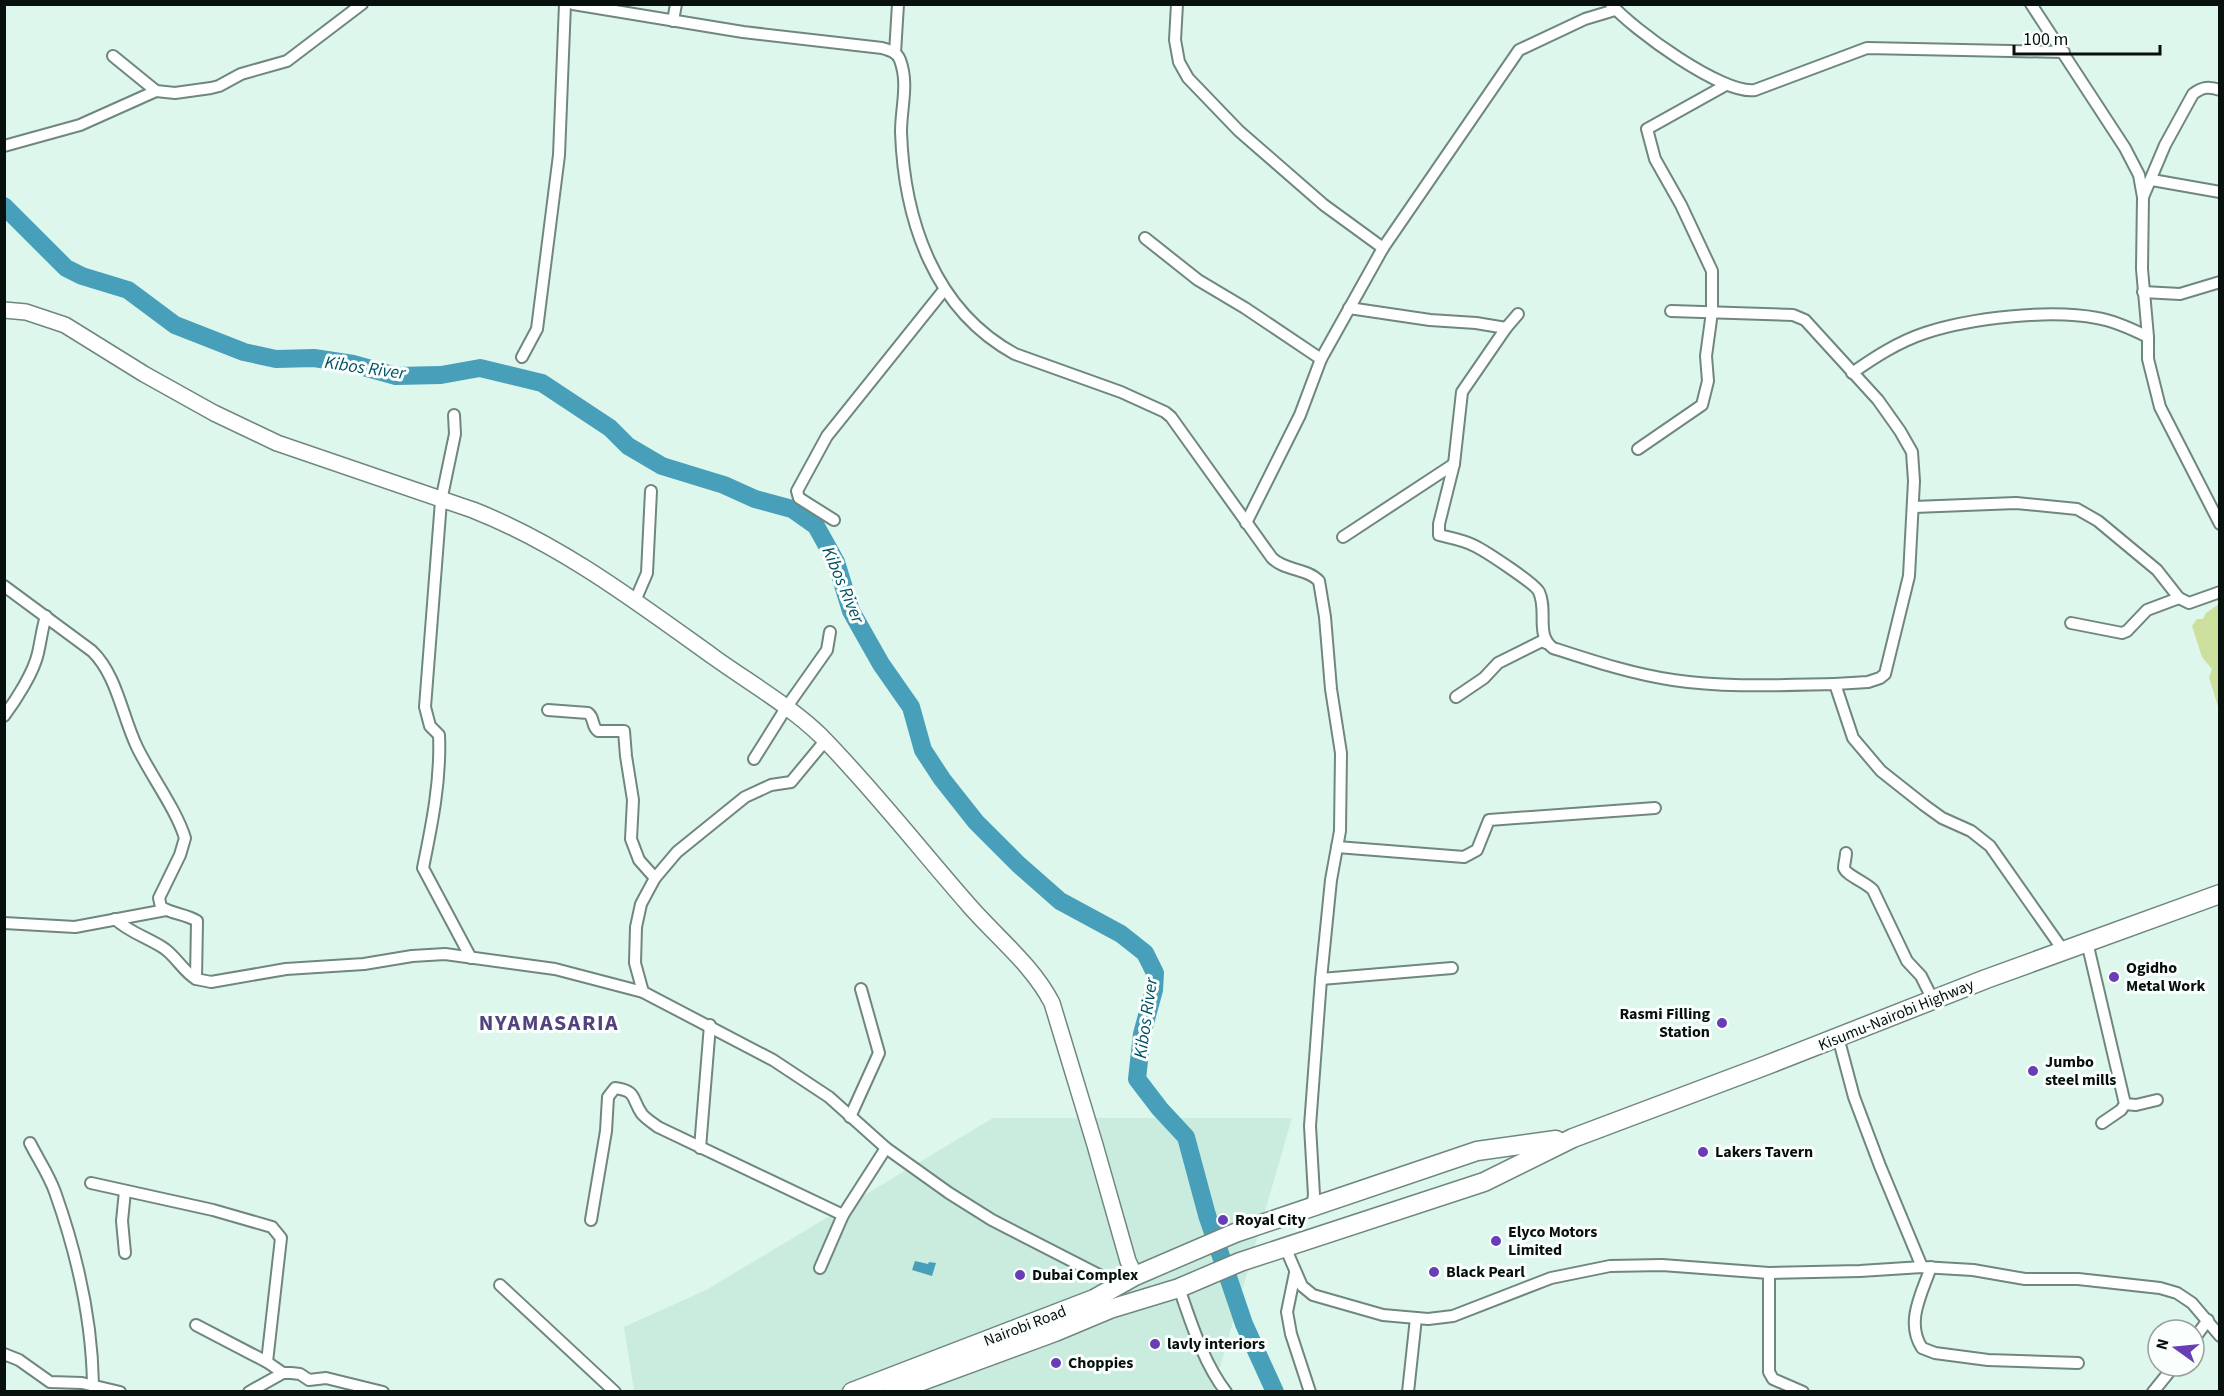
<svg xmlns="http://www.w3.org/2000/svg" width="2224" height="1396" font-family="'Source Sans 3',sans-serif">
<rect width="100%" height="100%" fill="#ddf7ed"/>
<path fill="#caecdf" d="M993 1118H1292L1213 1391H634L624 1327 706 1290Z"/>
<path fill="#cddf9d" d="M2219 604V710L2209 677 2212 669 2202 657 2192 626 2197 619H2203L2206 613Z"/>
<path fill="#489fba" d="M915 1261 928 1264 929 1262 936 1263 932 1276 912 1270Z"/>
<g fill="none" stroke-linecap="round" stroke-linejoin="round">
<path stroke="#489fba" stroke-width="18" d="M4 206 66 268 82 276 128 290 175 325 244 352 276 359 314 358 353 364 396 376 441 375 480 368 542 383 610 428 628 446 662 466 724 485 755 499 792 509 816 526 836 562 851 611 881 664 911 707 923 750 942 779 976 822 1018 864 1060 901 1121 934 1145 953 1155 973 1154 990 1142 1034 1137 1079 1160 1109 1186 1137 1207 1215 1244 1324 1275 1392"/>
<g stroke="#6f877e" stroke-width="14">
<g id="minor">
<path d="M573 4 743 32 882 48C889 50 897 52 900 60 909 84 901 107 901 132 904 220 934 310 1015 354L1121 392 1165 412 1171 417 1272 558C1285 571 1307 568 1319 581L1325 617 1331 689 1341 753 1340 831 1331 880 1321 979 1310 1126 1314 1195 1312 1206"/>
<path d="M1177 4 1175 40 1179 62 1188 78 1239 131 1324 205 1383 248 1321 359 1300 415 1246 523"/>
<path d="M1611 4C1632 29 1723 95 1755 90L1867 48 2064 52"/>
<path d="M2031 4 2125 148 2139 175 2143 197 2142 269 2148 337V359L2160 407 2220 524"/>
<path d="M673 21 676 4"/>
<path d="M895 53 898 4"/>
<path d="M113 56 156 91 175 93 211 88 219 86 241 74 287 61 362 4"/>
<path d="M4 146 80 125 156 91"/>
<path d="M2152 180 2220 192"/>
<path d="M2143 197 2165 145 2193 94C2202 87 2209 86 2220 90"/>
<path d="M1145 238 1198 280 1245 308 1321 359"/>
<path d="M1383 248 1519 50 1585 19 1615 10"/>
<path d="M2143 292 2180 294 2220 282"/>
<path d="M1349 308 1430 320 1476 323 1506 328"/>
<path d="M1671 311 1793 315 1805 320 1878 400 1900 431 1912 452 1914 481 1909 576 1885 674 1880 678 1868 682 1835 684"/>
<path d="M1518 314 1506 328 1462 392 1454 464 1439 524V535C1451 538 1464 540 1475 546 1485 551 1536 584 1539 592 1548 611 1535 635 1553 648 1593 661 1632 674 1673 680 1726 688 1781 685 1835 684L1853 738 1881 771 1924 805 1942 818 1971 831 1990 846 2063 950"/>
<path d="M522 357 537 329 559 155 565 4"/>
<path d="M1852 373C1875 357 1898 342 1925 333 1970 318 2050 309 2097 318 2115 321 2132 329 2148 337"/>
<path d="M454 415 455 434 441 501 425 707 430 726 439 735C441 780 432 824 423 868L471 958"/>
<path d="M1638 449 1702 405 1708 381 1706 356 1712 312V271L1681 205 1655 159 1647 129 1726 85"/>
<path d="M1914 507 2016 503 2077 509 2098 521 2157 570 2179 598 2189 603 2220 592"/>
<path d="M834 520 799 498 797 491 827 436 944 290"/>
<path d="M1343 537 1454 464"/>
<path d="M4 586 92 651C117 675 122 716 137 747 151 776 176 809 185 838L180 855 159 898 161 907C172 914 186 914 197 921L196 979 211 982 286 969 364 964 412 956 445 954 555 969 643 992 773 1060 829 1097 886 1148 949 1193 992 1220 1109 1280"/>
<path d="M635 601 647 573 651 491"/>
<path d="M2071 623 2122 633 2127 631 2147 610 2179 598"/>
<path d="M1456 697 1484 678 1498 663 1542 641 1546 643"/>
<path d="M548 710 588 713C595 718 591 726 598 731H624L626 756 633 800 631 839 639 860 655 878"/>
<path d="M4 716C16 700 34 672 38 653 41 640 42 629 46 616"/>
<path d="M754 759 786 708 827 650 830 632"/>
<path d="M1337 847 1464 857 1477 850 1489 820 1655 808"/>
<path d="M1846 853C1846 857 1844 864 1844 868 1846 875 1867 883 1873 890L1907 961 1921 976 1933 1000"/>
<path d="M115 919C130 933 149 938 165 949 177 958 184 972 196 979"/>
<path d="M4 923 75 927 166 910"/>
<path d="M2087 942 2125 1104 2121 1110 2102 1123"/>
<path d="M1321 979 1452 968"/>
<path d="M643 992 635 963 636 927 641 904 655 878 677 852 745 797 771 785 791 782 825 741"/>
<path d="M1838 1037 1854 1097 1880 1166 1922 1267"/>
<path d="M2125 1104 2136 1105 2157 1100"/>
<path d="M850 1117 879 1053 861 989"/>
<path d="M30 1143C38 1159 49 1175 55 1192 77 1254 92 1319 93 1385"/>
<path d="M700 1148 710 1025"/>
<path d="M91 1183 213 1210 272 1227 281 1238 267 1362"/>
<path d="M591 1220 606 1131 608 1097 615 1088C638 1091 631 1099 642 1114 646 1119 653 1123 658 1127L843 1215"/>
<path d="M1285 1247 1302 1286 1313 1295 1383 1315 1428 1319 1453 1316 1551 1278 1610 1266 1662 1265 1769 1273 1860 1271 1922 1267 1973 1270 2025 1279H2078L2160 1288 2177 1293 2192 1303 2220 1336"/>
<path d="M125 1253 122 1221 125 1191"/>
<path d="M1931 1267C1922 1293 1905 1322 1922 1348L1935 1353 1988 1360 2078 1363"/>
<path d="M820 1268 843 1215 886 1148"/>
<path d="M1295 1273 1287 1312 1291 1334 1310 1392"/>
<path d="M1769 1273V1372L1773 1379 1803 1392"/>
<path d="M500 1285 615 1392"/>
<path d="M1179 1288C1191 1322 1203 1362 1226 1392"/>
<path d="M196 1325 267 1362 283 1373"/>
<path d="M2194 1339 2208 1320"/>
<path d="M4 1354 19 1360 50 1382 82 1383 120 1392"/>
<path d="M249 1392 283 1373H291L300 1374 309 1380 326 1378 383 1392"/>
<path d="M1408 1392 1416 1318"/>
<path d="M2153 1392 2174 1366"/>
</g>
</g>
<g stroke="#6f877e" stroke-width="18">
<path id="secondary" d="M4 310 26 312 65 325 144 374 214 413 277 443 473 510C562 545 638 603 715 658 750 683 790 706 821 736 873 789 918 847 967 903 995 936 1032 964 1052 1003L1095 1145 1128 1261 1135 1276"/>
</g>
<g stroke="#6f877e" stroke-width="21">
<g id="trunk">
<path d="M852 1392 1094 1299 1135 1276 1235 1233 1477 1151 1556 1140"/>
<path d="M892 1392 1055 1332 1110 1309 1179 1288 1240 1262 1484 1182 1573 1138 1767 1065 1986 979 2220 894"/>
</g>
</g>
<use href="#minor" stroke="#fff" stroke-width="10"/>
<use href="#secondary" stroke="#fff" stroke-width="15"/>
<use href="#trunk" stroke="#fff" stroke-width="18"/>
</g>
<g fill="#693db5" stroke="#fafffd" stroke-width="2">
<circle cx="2114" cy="977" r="6"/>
<circle cx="1722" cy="1023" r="6"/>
<circle cx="2033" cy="1071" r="6"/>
<circle cx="1703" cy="1152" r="6"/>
<circle cx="1223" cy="1220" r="6"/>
<circle cx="1496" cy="1241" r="6"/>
<circle cx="1434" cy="1272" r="6"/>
<circle cx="1020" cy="1275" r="6"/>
<circle cx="1155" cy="1344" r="6"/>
<circle cx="1056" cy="1363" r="6"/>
</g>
<g text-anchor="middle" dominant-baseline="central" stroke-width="6" stroke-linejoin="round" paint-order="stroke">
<g font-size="16" font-weight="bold" fill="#07100c" stroke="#fafffd" text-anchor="start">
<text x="2126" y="968">Ogidho<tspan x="2126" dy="18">Metal Work</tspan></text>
<text x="1710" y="1014" text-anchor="end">Rasmi Filling<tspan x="1710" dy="18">Station</tspan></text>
<text x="2045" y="1062">Jumbo<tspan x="2045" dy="18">steel mills</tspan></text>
<text x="1715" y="1152">Lakers Tavern</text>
<text x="1235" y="1220">Royal City</text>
<text x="1508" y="1232">Elyco Motors<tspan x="1508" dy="18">Limited</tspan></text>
<text x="1446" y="1272">Black Pearl</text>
<text x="1032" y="1275">Dubai Complex</text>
<text x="1167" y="1344">lavly interiors</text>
<text x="1068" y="1363">Choppies</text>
</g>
<g font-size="16" fill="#07100c" stroke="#fafffd">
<text transform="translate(1896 1015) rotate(-22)">Kisumu-Nairobi Highway</text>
<text transform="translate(1025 1326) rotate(-21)">Nairobi Road</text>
</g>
<g font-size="18" font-style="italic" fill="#004f62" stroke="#fafffd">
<text transform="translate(365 368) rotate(8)">Kibos River</text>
<text transform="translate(843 585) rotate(67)">Kibos River</text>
<text transform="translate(1146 1018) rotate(-82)">Kibos River</text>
</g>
<g font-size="22" font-weight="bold" letter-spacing="1.5" fill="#54427f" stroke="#fafffd">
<text x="549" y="1023">NYAMASARIA</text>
</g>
</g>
<rect width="2224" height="1396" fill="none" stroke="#07100c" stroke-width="12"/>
<g transform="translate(2176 1348) rotate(285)"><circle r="28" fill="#fafffd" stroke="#999f9d" stroke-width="1.5"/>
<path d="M0-4.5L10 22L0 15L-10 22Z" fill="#693db5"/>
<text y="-9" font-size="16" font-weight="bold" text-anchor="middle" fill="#07100c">N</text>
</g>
<path d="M2014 45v9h146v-9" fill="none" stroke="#07100c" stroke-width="3"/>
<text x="2023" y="45" font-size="18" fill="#07100c" stroke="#fafffd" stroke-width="4.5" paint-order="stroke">100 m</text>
</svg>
